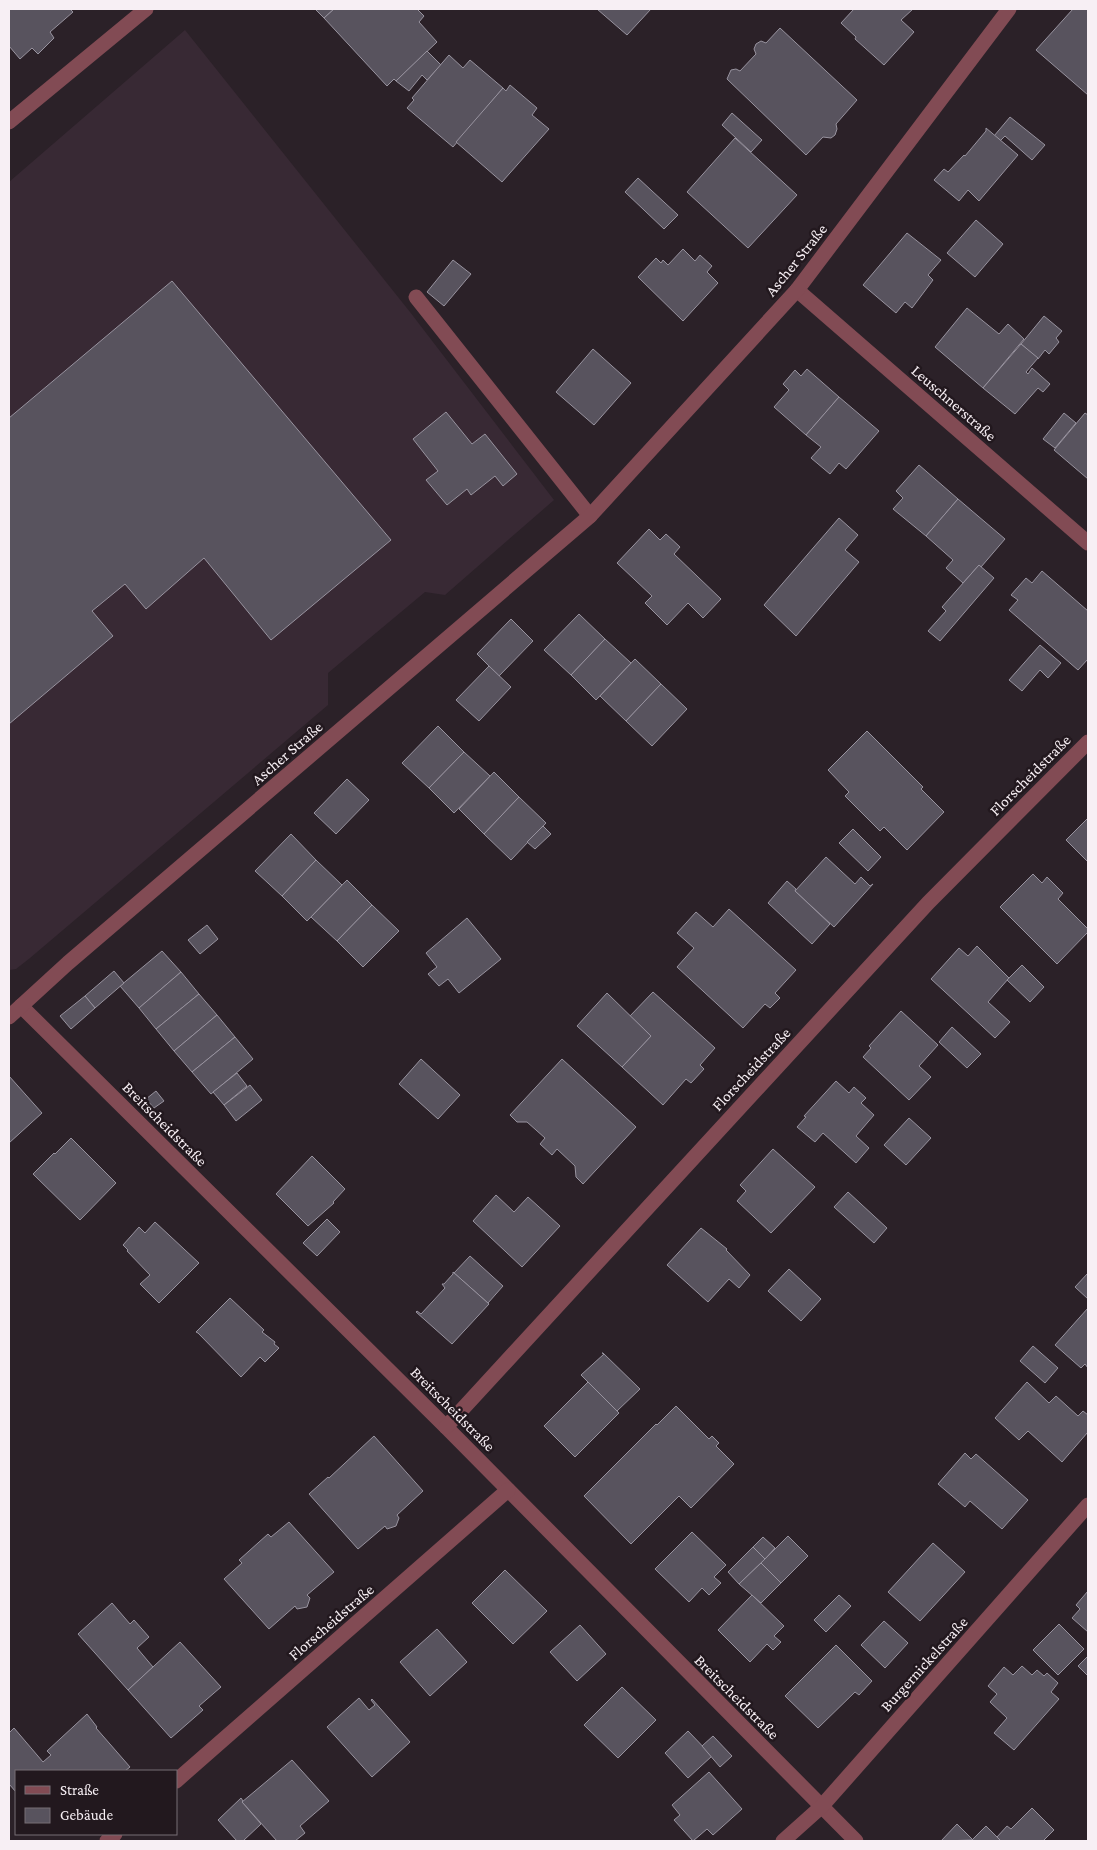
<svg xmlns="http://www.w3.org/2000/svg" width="1097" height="1850" font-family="'Crimson Pro',serif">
<rect width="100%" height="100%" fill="#2b2128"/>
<path fill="#382934" d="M185 30 410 312 554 500 445 595 425 592 328 673V705L30 958 16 969 9 970V182Z"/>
<g fill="#58535e" stroke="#98939f">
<path d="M9 9H70L73 12 50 32 54 38 38 54 32 48 20 59 9 46Z"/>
<path d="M315 9H334L324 18Z"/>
<path d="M334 9H417L424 16 419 22 437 42 396 81 394 79 387 86 324 18Z"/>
<path d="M597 9H651L627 35Z"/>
<path d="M854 9H913L901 20 914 32 884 65 855 39 856 37 841 23Z"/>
<path d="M1073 9H1088V95L1036 50Z"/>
<path d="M780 28 857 100 836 124 837 129 835 135 831 138 823 137 806 155 727 79 731 70 736 69 740 71 756 54 754 49 756 44 761 41 766 43Z"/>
<path d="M427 51 441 65 427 80 422 75 409 91 396 81Z"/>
<path d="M449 55 463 68 470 60 503 88 453 147 407 108 414 100 412 98Z"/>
<path d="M510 85 537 108 532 115 549 129 502 182 456 142 503 88 506 91Z"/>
<path d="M732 113 762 140 751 152 722 125Z"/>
<path d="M1010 117 1045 145 1032 160 1005 136 1000 141 994 136Z"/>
<path d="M986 128 1018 155 979 201 968 190 959 201 934 180 944 169 948 172 964 155 965 156 986 131Z"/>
<path d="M735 138 797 195 748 248 687 192Z"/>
<path d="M638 178 678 215 664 229 625 192Z"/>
<path d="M976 220 1003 244 975 277 947 253Z"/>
<path d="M907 233 941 260 928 275 933 280 912 308 905 302 896 313 863 285Z"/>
<path d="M683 249 695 261 700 255 712 266 707 272 718 283 683 321 638 277 656 258 661 263 663 260 668 265Z"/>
<path d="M453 260 471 274 444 306 427 292Z"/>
<path d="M172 281 391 540 271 640 204 558 146 609 125 584 92 611 113 636 9 724V418Z"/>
<path d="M967 308 999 334 1008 324 1024 339 983 388 935 347Z"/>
<path d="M1044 316 1062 331 1056 338 1059 342 1049 354 1045 350 1038 359 1021 344Z"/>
<path d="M1021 344 1038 358 1026 372 1028 374 1032 368 1050 384 1043 392 1038 388 1015 414 983 388Z"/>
<path d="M593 349 631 383 594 425 556 392Z"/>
<path d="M807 369 839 397 806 435 774 407 789 390 783 384 795 370 801 376Z"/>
<path d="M839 397 879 431 846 469 839 463 830 474 811 458 821 447 806 435Z"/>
<path d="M446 412 472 444 485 434 517 474 503 486 495 476 471 495 467 489 447 505 426 480 438 471 413 439Z"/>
<path d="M1064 413 1076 423 1055 448 1043 439Z"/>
<path d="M1085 413 1088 415V479L1054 450Z"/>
<path d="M919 465 958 499 926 536 893 509 903 498 896 491Z"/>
<path d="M958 499 1005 539 981 567 979 565 963 583 946 568 953 560 926 536Z"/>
<path d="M839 518 858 535 845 550 859 562 796 636 764 605Z"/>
<path d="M649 529 660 540 666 534 680 547 674 554 721 599 703 618 688 603 667 625 645 603 652 596 617 563Z"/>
<path d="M979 565 994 578 940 641 928 631 946 611 942 607Z"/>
<path d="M1042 571 1088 611V659L1078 670 1009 610 1018 600 1011 595 1026 578 1032 583Z"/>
<path d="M579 614 605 639 571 675 544 650Z"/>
<path d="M511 619 533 641 499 676 477 654Z"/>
<path d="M605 639 631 663 596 700 571 675Z"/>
<path d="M1040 645 1061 663 1048 678 1040 670 1022 691 1009 680Z"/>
<path d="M635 659 661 684 626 721 600 696Z"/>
<path d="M489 666 511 687 479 721 456 700Z"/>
<path d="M661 684 687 709 652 746 626 721Z"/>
<path d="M438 726 464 752 429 788 402 763Z"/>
<path d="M867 731 923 787 921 789 944 812 907 850 884 827 880 831 845 796 849 792 828 770Z"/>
<path d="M464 752 490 776 454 813 429 788Z"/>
<path d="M494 772 519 797 484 834 459 809Z"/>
<path d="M347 779 369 800 336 834 314 813Z"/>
<path d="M519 797 546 823 511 860 484 834Z"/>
<path d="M1088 818V862L1066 840Z"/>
<path d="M543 826 551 834 535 849 527 842Z"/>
<path d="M853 829 881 857 868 871 839 843Z"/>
<path d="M291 834 316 860 282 896 255 871Z"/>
<path d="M826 857 855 884 861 877 870 886 873 884 834 927 795 891Z"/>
<path d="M316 860 342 885 307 921 282 896Z"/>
<path d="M1033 874 1042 883 1047 877 1063 893 1058 899 1088 929V932L1057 964 1000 907Z"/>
<path d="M347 880 372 905 337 941 311 917Z"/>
<path d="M787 881 796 889 795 891 830 924 812 944 768 903Z"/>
<path d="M372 905 399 931 363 967 337 941Z"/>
<path d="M729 909 796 970 775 993 780 998 770 1008 765 1004 743 1028 677 967 694 948 677 933 696 912 713 927Z"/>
<path d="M467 918 501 959 459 993 448 979 439 986 428 974 437 967 426 953Z"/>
<path d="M207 925 218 939 200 954 188 940Z"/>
<path d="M977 946 1009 978 988 1002 1010 1022 995 1038 931 979 959 948 968 956Z"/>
<path d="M162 951 181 972 139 1008 120 986Z"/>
<path d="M1022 965 1044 987 1030 1002 1007 980Z"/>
<path d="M114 971 124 983 95 1008 85 996Z"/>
<path d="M181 972 199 994 156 1029 139 1008Z"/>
<path d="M653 992 715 1048 700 1065 704 1069 691 1083 686 1079 663 1105 622 1067 651 1036 630 1016Z"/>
<path d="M607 993 651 1036 622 1067 577 1026Z"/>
<path d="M199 994 217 1015 174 1051 156 1029Z"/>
<path d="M85 996 95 1008 71 1029 60 1016Z"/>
<path d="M901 1011 938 1045 919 1066 931 1077 909 1100 863 1057 871 1048 869 1046Z"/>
<path d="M217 1015 235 1037 192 1072 174 1051Z"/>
<path d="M952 1027 981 1054 967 1068 939 1042Z"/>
<path d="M235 1037 253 1059 211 1094 192 1072Z"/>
<path d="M421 1059 460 1095 438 1119 399 1084Z"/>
<path d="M562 1059 636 1127 583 1184 576 1177 575 1166 557 1149 552 1155 540 1144 545 1138 527 1122H517L510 1115Z"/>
<path d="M237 1073 247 1086 224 1105 213 1092Z"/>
<path d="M9 1076 42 1113 9 1143Z"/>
<path d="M836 1081 849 1093 854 1087 866 1098 861 1103 874 1115 856 1136 869 1148 856 1163 823 1133 815 1142 797 1127 806 1117 804 1116Z"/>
<path d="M250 1085 262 1100 236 1121 224 1105Z"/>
<path d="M156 1091 164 1101 154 1108 146 1099Z"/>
<path d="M909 1118 931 1138 906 1165 884 1145Z"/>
<path d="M71 1138 116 1183 80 1220 33 1174 54 1153 55 1154Z"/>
<path d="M773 1149 815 1187 771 1233 737 1201 746 1191 740 1185Z"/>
<path d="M312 1156 345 1189 333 1202 334 1203 308 1226 276 1194Z"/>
<path d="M848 1192 887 1228 874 1243 834 1207Z"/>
<path d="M496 1195 514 1212 528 1197 560 1226 522 1267 473 1221Z"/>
<path d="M327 1219 340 1232 317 1256 303 1243Z"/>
<path d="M155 1222 199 1263 159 1303 140 1284 150 1275 127 1251 128 1250 123 1245 139 1227 145 1233Z"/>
<path d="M701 1228 727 1249 726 1250 750 1275 739 1288 729 1279 708 1302 667 1265Z"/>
<path d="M470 1256 503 1286 488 1303 454 1273Z"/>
<path d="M789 1269 821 1299 801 1321 768 1291Z"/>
<path d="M453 1272 489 1304 452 1344 416 1312 417 1311 421 1314 445 1288 442 1284H444L453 1274Z"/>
<path d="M1088 1273V1299L1075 1287Z"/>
<path d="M230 1298 264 1330 262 1332 275 1342 274 1344 279 1348 265 1362 260 1357 241 1377 198 1333 196 1332Z"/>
<path d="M1088 1308V1368L1085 1364 1081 1368 1055 1345Z"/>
<path d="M1033 1346 1058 1368 1045 1383 1020 1361Z"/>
<path d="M602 1353H603L640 1389 617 1411 581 1375 604 1354Z"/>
<path d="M588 1382 619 1413 575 1457 544 1426Z"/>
<path d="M1027 1382 1049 1403 1056 1396 1078 1416 1083 1411 1088 1415V1432L1062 1462 1028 1431 1019 1440 995 1418Z"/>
<path d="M676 1406 709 1439 712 1436 719 1443 716 1446 734 1464 691 1508 679 1496 631 1544 584 1496 656 1424 657 1425Z"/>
<path d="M374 1436 423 1491 397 1515 399 1518 396 1526 387 1529 385 1526 358 1549 309 1494 328 1477 329 1478Z"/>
<path d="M965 1453 971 1459 976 1454 1028 1500 1002 1529 970 1501 965 1507 938 1484Z"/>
<path d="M289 1522 334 1572 307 1595 310 1598 307 1607 297 1609 295 1606 269 1629 224 1579 242 1563 239 1560 268 1534 271 1537Z"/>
<path d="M692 1532 726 1565 714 1577 721 1583 709 1595 702 1588 689 1602 655 1569Z"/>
<path d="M788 1536 808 1556 781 1583 761 1563Z"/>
<path d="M763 1537 775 1548 765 1559 753 1547Z"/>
<path d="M933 1543 965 1572 920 1621 888 1592Z"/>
<path d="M753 1547 765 1559 739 1584 728 1572Z"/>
<path d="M761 1563 781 1583 761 1603 739 1584Z"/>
<path d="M505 1570 547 1611 513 1644 472 1603Z"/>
<path d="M1088 1591V1632L1072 1618 1080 1609 1076 1605Z"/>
<path d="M752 1595 784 1626 774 1636 781 1642 773 1650 767 1644 750 1662 718 1630Z"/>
<path d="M839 1595 851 1606 826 1632 814 1620Z"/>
<path d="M112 1603 130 1624 134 1620 149 1637 137 1648 153 1667 128 1690 78 1634Z"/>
<path d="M884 1621 908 1643 885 1668 861 1645Z"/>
<path d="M1059 1624 1084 1649 1058 1675 1033 1650Z"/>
<path d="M580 1625 606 1654 577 1681 550 1652Z"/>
<path d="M437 1629 467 1662 430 1696 400 1662Z"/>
<path d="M180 1642 221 1687 199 1706 203 1710 171 1738 128 1690Z"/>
<path d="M836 1645 872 1681 859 1695 855 1692 818 1728 785 1696Z"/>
<path d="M1088 1656V1676L1078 1666Z"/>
<path d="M1022 1666 1032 1675 1037 1670 1044 1676 1047 1673 1058 1683 1051 1692 1059 1699 1014 1750 994 1733 1007 1718 990 1702 997 1694 988 1686 1004 1667 1013 1675Z"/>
<path d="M622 1687 656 1720 618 1758 584 1725Z"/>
<path d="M359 1698 369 1710 375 1705 371 1700 372 1699 410 1742 372 1777 327 1727Z"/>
<path d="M87 1714 97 1727 96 1728 130 1767 125 1771H16V1792L9 1784V1733L14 1728 43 1762 51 1755 47 1751Z"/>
<path d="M688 1731 712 1756 688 1778 665 1753Z"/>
<path d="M713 1736 732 1756 720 1767 702 1746Z"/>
<path d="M292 1760 329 1801 300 1826 305 1833 295 1841H277L242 1802Z"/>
<path d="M709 1772 742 1809 713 1835 707 1829 693 1841 674 1820 680 1815 672 1805Z"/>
<path d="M241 1798 243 1801 242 1802 261 1824 243 1841H237L218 1820Z"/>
<path d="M1032 1808 1054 1830 1043 1841H1001L997 1837 1007 1826 1011 1829Z"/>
<path d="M957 1824 973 1840 941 1841Z"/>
<path d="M986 1826 1001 1841H971Z"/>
</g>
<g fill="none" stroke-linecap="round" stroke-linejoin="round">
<g stroke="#824b54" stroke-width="15">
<path d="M9 122 146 9"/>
<path d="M797 290 1088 543"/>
<path d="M416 297 590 516"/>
<path d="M21 1006 446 1427 856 1841"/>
<path d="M9 1017 68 963 590 516 797 290 1009 9"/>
<path d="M446 1427 928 903 1088 742"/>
<path d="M176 1781 508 1490"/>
<path d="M107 1841 115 1834"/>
<path d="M783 1841 821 1807 1088 1505"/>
</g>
</g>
<g text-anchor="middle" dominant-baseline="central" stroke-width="5" stroke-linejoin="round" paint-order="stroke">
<g font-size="16" fill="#f7eff4" stroke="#22181e">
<text transform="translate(796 260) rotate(-51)">Ascher Straße</text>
<text transform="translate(954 403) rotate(41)">Leuschnerstraße</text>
<text transform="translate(287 753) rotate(-41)">Ascher Straße</text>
<text transform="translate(1030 775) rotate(-45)">Florscheidstraße</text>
<text transform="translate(751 1069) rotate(-47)">Florscheidstraße</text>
<text transform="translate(165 1124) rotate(45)">Breitscheidstraße</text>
<text transform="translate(453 1409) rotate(45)">Breitscheidstraße</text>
<text transform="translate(331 1622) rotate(-41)">Florscheidstraße</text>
<text transform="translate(924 1664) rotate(-48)">Burgernickelstraße</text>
<text transform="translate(737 1697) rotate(45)">Breitscheidstraße</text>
</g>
</g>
<rect width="1097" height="1850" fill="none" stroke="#f7eff4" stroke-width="20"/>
<rect x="15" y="1770" width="162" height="65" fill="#22181e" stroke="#776e74"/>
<rect x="25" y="1786" width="25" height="8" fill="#824b54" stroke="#776e74"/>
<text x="60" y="1795" font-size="15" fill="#f7eff4">Straße</text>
<rect x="25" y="1808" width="25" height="15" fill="#58535e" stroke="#776e74"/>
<text x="60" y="1820" font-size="15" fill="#f7eff4">Gebäude</text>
</svg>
